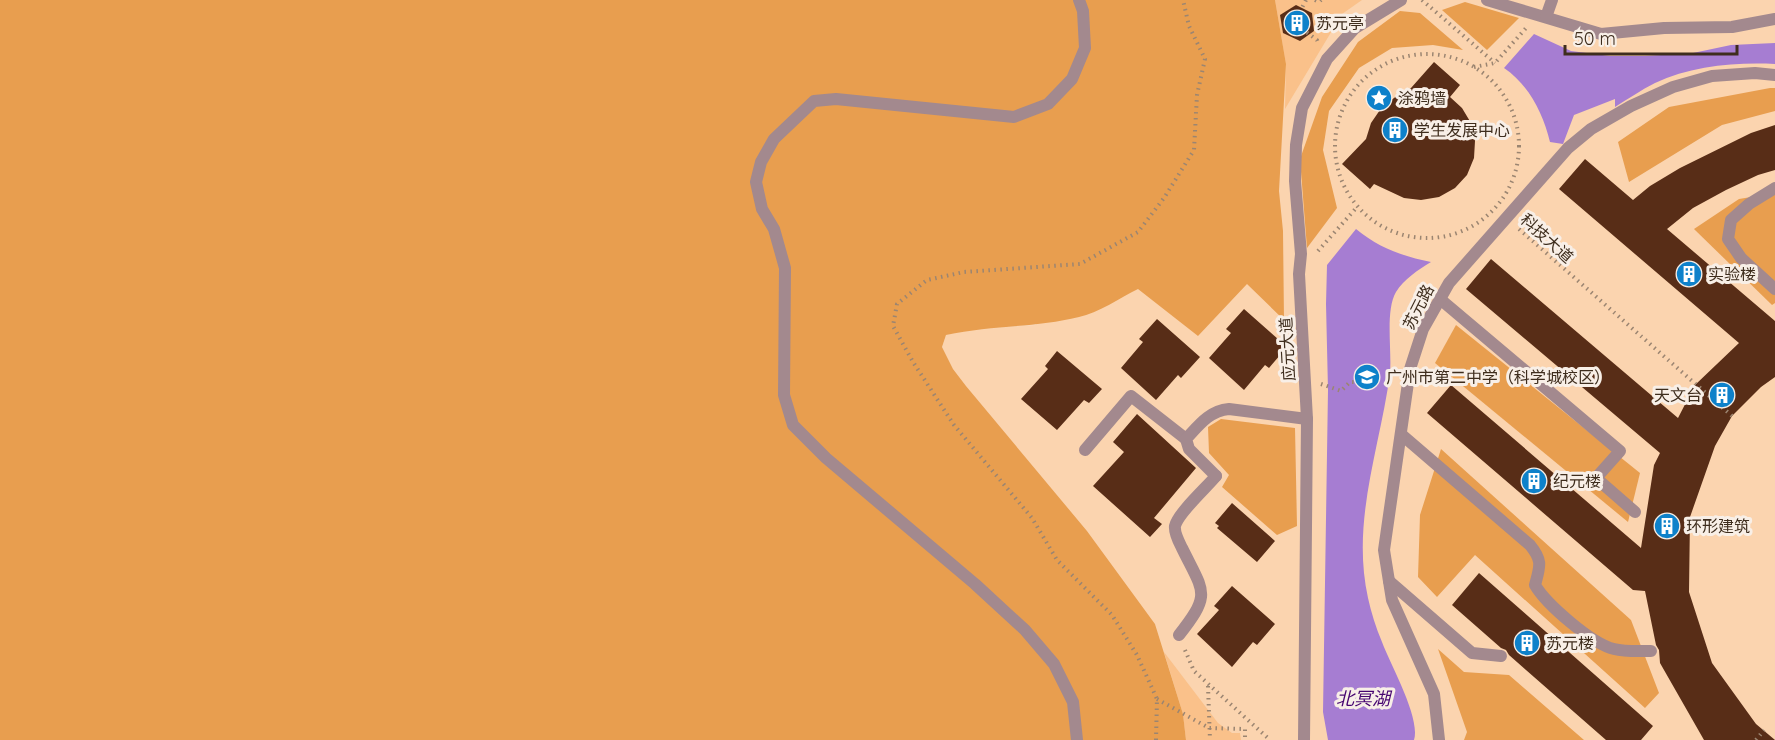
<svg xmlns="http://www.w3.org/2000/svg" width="1775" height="740" font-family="Quicksand,'Noto Sans SC',sans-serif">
<rect width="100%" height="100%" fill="#f9dfc7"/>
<path fill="#fbd4af" d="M1252 0H1775V740H1186L1183 714 1155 624 1087 531 966 386 953 369 942 347 946 335 972 329 1036 325Z"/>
<g fill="#fac18a">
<path d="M1275 0H1362L1342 14 1285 109 1286 64Z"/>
<path d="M1164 652 1218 723 1232 733H1240L1241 740H1186L1183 714Z"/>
</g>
<g fill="#e89e4f">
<path d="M0 0H1275L1286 64 1279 191 1283 231 1284 320 1247 284 1198 336 1138 289C1120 298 1098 313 1079 317 1035 328 990 325 946 335L942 347 953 369 966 386 1087 531 1155 624 1183 714 1186 740H0Z"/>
<path d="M1465 2 1519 18 1487 50 1442 10Z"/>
<path d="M1400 11 1420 13 1463 50 1433 45 1392 48 1359 68 1329 111 1323 150 1337 208 1307 248 1300 159 1322 97 1358 42Z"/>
<path d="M1770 88H1775V111L1722 125 1629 182 1618 142 1669 107Z"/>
<path d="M1775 193V303L1772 305 1694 229 1739 199Z"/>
<path d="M1456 325 1640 473 1628 522 1435 363Z"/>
<path d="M1221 419 1295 428 1297 526 1277 535 1222 487 1229 475 1209 453 1208 427Z"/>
<path d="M1441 449 1631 620 1659 693 1645 708 1475 555 1437 597 1418 577 1420 515Z"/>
<path d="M1438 649 1464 672 1509 675 1584 740H1464L1467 732Z"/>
</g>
<g fill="#a67dd2">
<path d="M1534 34 1571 51 1610 56H1645L1693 53 1731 45 1775 43V64C1736 62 1691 66 1655 83 1641 90 1628 99 1615 107V99L1574 115 1563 144 1550 142C1543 113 1529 85 1504 68Z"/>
<path d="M1356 229C1379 248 1402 256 1431 262 1418 270 1404 279 1396 292 1385 311 1392 350 1390 373 1380 449 1351 520 1368 598 1371 612 1376 628 1382 642 1390 664 1421 718 1414 740H1328L1323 712 1328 390 1326 304 1327 265Z"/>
</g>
<g fill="#582d17">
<path d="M1296 5 1312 13 1314 31 1300 41 1283 33 1280 15Z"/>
<path d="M1434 62 1460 85 1450 97 1462 108 1471 123 1475 141 1474 158 1467 175 1455 188 1439 197 1421 200 1404 198 1374 184 1370 189 1342 164 1366 139 1371 123 1382 107 1398 95 1411 88Z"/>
<path d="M1775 125V170L1758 175 1726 190 1693 208 1667 229 1775 321V377L1761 387 1732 416 1715 446 1690 517 1689 592 1712 663 1756 724 1775 740H1704L1660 663 1659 650 1656 645 1645 591 1633 590 1427 413 1451 385 1641 548 1654 465 1660 453 1466 289 1491 259 1678 418 1695 385 1739 343 1559 189 1585 159 1633 200 1650 186 1680 168 1751 133Z"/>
<path d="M1244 309 1287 347 1269 368 1265 365 1244 390 1209 358 1231 333 1226 329Z"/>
<path d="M1157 319 1200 357 1181 378 1178 375 1156 400 1121 368 1143 342 1139 339Z"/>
<path d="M1057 351 1102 389 1089 403 1084 400 1057 430 1021 399 1048 369 1045 366Z"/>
<path d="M1137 414 1196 468 1154 518 1162 524 1150 537 1093 486 1124 452 1113 442Z"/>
<path d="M1232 503 1275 541 1257 562 1217 528 1219 526 1215 523Z"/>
<path d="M1479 573 1653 726 1641 740H1606L1509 655 1506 650 1501 648 1452 605Z"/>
<path d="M1232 586 1275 624 1257 645 1253 642 1232 667 1197 634 1219 610 1214 606Z"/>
</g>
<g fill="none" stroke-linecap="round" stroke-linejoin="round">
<g stroke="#9b8571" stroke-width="4" stroke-dasharray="1.5 4.5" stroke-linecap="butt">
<path d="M1306 0 1294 23 1317 40 1319 45"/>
<path d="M1315 0 1319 2 1321 0"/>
<path d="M1422 0 1495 63"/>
<circle cx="1427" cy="146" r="92"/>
<path d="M1474 67 1495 63 1526 28"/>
<path d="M1519 229 1732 416"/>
<path d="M1318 251 1357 207"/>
<path d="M1321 384 1341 391 1350 382H1360"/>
<path d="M1185 650 1194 671 1270 740"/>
<path d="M1208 686 1210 740"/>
<path d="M1157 699 1209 728 1245 729V740"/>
<path d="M1156 740 1157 699 1137 655 1112 615 1057 560 1032 518 954 425 913 362 893 326 897 304 927 280 964 272 1080 264 1138 232 1164 198 1194 150 1197 95 1205 59 1189 26 1183 0"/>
<path d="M1756 740 1764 730"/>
</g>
<g stroke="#a3898e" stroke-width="12">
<path d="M1775 188 1749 204 1731 220 1728 239 1741 258 1775 289"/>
<path d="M1440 299 1620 451 1596 478 1635 512"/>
<path d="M1402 435 1530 545C1543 561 1540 566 1535 585 1546 604 1592 644 1614 649 1626 652 1639 651 1651 651"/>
<path d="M1085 450 1131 396 1186 439"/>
<path d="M1389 581 1472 653 1501 656"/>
<path d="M1179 635C1212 593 1204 593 1182 548 1179 542 1174 533 1175 526 1178 513 1207 487 1216 476"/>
<path d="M1077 740 1073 702 1054 664 1025 630 975 584 826 458 793 425 784 395 785 268 774 229 762 209 756 182 761 162 774 139 814 101 836 99 1014 117 1048 104 1072 79 1085 48 1083 11 1079 0"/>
<path d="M1439 740 1434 694 1392 600 1384 550 1410 369 1423 329 1449 283 1568 148 1591 129 1631 106 1673 87 1712 76 1755 73 1775 75"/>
</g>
<g stroke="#a3898e" stroke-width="12">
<path d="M1487 0 1601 34 1664 28 1732 27 1775 19"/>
<path d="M1546 17 1552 0"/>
<path d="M1216 476 1189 449 1186 439C1199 425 1209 411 1229 409L1307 419"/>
<path d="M1304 740 1307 419 1299 274 1301 254 1295 181 1296 145 1302 108 1327 59 1355 28 1401 0"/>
</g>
</g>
<defs>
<g id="building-disc" transform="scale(1.35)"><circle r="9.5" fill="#0e81ca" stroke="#f8efe7"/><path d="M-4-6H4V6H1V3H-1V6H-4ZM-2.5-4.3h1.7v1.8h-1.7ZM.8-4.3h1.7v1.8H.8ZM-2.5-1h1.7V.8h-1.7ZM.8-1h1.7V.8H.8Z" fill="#fff"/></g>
<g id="sight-disc" transform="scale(1.35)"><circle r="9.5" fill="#0e81ca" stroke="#f8efe7"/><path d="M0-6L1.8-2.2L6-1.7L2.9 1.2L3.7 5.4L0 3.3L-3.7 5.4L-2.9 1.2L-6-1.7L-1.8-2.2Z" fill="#fff"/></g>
<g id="school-disc" transform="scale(1.35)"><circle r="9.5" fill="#0e81ca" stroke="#f8efe7"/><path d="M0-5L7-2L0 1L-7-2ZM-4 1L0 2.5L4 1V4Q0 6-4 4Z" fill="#fff"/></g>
</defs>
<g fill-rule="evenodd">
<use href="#building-disc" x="1297" y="23"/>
<use href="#sight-disc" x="1379" y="98"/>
<use href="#building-disc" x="1395" y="130"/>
<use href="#building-disc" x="1689" y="274"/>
<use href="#school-disc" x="1367" y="377"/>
<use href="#building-disc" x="1722" y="395"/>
<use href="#building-disc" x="1534" y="481"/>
<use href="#building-disc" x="1667" y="526"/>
<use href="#building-disc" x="1527" y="643"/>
</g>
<g text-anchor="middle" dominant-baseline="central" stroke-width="6" stroke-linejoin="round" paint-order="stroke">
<g font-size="16" fill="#3e2d1d" stroke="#f8efe7" text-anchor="start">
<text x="1316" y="23">苏元亭</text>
<text x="1398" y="98">涂鸦墙</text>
<text x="1414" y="130">学生发展中心</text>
<text x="1708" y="274">实验楼</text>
<text x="1386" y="377">广州市第二中学（科学城校区）</text>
<text x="1702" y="395" text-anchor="end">天文台</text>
<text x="1553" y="481">纪元楼</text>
<text x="1686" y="526">环形建筑</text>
<text x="1546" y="643">苏元楼</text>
</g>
<g font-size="16" fill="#3e2d1d" stroke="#f8efe7">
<text transform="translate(1547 238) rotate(42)">科技大道</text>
<text transform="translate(1418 307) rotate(-63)">苏元路</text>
<text transform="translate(1287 349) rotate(-93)">应元大道</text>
</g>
<g font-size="18" font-style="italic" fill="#460570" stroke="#f8efe7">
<text x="1363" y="698">北冥湖</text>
</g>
</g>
<path d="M1565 45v9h172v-9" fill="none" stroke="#3e2d1d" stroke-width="3"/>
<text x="1574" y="45" font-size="18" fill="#3e2d1d" stroke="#f8efe7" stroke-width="4.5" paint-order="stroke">50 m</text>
</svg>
